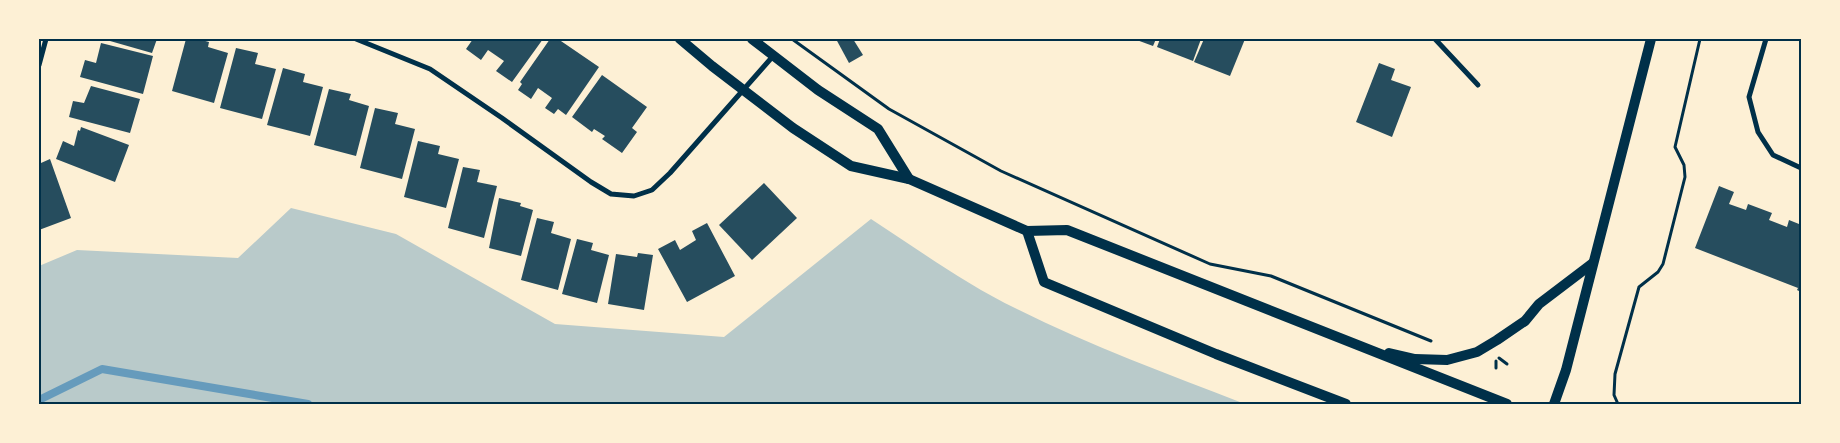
<svg xmlns="http://www.w3.org/2000/svg" width="1840" height="443" font-family="Figtree,sans-serif">
<rect width="100%" height="100%" fill="#fdf0d5"/>
<path fill="#b9caca" d="M291 208 396 234 555 324 724 337 871 219C919 250 965 284 1017 309 1091 346 1168 374 1245 404H39V266L77 250 238 258Z"/>
<g fill="none" stroke-linecap="round" stroke-linejoin="round">
<path stroke="#669bbc" stroke-width="8" d="M39 400 102 369 308 404"/>
</g>
<g fill="#264d5e">
<path d="M103 39H157L152 53Z"/>
<path d="M186 39H198L209 42 208 47 228 53 214 103 172 91Z"/>
<path d="M473 39H543L512 82 496 71 504 61 488 50 481 60 466 49Z"/>
<path d="M550 39H558L599 67 566 115 558 109 554 114 545 108 552 98 538 88 531 99 518 90 522 84 520 82Z"/>
<path d="M836 39H853L863 55 849 63Z"/>
<path d="M1134 39H1156L1153 46Z"/>
<path d="M1160 39H1201L1193 61 1157 47Z"/>
<path d="M1204 39H1245L1230 76 1194 62Z"/>
<path d="M101 43 153 56 143 94 80 77 85 60 96 63Z"/>
<path d="M236 48 258 53 255 64 276 69 262 119 220 108Z"/>
<path d="M1379 63 1395 69 1391 80 1411 87 1392 137 1356 122Z"/>
<path d="M283 68 305 74 303 82 323 87 310 136 267 125Z"/>
<path d="M602 75 647 107 632 128 637 132 622 153 602 139 605 136 594 129 592 132 572 117Z"/>
<path d="M91 86 140 99 130 133 69 117 73 101 84 103Z"/>
<path d="M329 89 351 94 349 100 369 106 356 156 314 145Z"/>
<path d="M375 108 398 113 395 124 415 129 402 179 360 168Z"/>
<path d="M81 127 129 145 115 182 56 159 63 141 74 146 78 130 80 131Z"/>
<path d="M418 141 440 146 438 154 459 159 446 208 404 197Z"/>
<path d="M50 159 71 218 39 230V162L41 163Z"/>
<path d="M463 167 480 170 477 182 497 186 484 238 448 228Z"/>
<path d="M764 183 797 218 752 260 719 225Z"/>
<path d="M1719 186 1734 192 1729 204 1746 210 1748 204 1772 213 1769 220 1787 227 1789 220 1799 224 1801 219V292L1797 290 1798 288 1695 248Z"/>
<path d="M499 198 521 203 520 206 533 210 521 256 489 248Z"/>
<path d="M537 218 554 222 551 233 571 239 558 290 521 280Z"/>
<path d="M707 223 735 276 687 302 658 249 675 240 680 250 696 240 692 231Z"/>
<path d="M577 239 593 243 591 250 609 255 597 303 562 294Z"/>
<path d="M638 253 653 255 644 310 608 304 616 254 637 257Z"/>
</g>
<g fill="none" stroke-linecap="round" stroke-linejoin="round">
<g stroke="#003049" stroke-width="3">
<path d="M792 39 889 109 1001 171 1210 264 1271 276 1431 341"/>
<path d="M1499 358 1507 364"/>
<path d="M1496 368V361"/>
<path d="M1618 404 1614 395 1615 374 1639 287 1658 272 1663 264 1685 177 1684 165 1675 147 1700 39"/>
</g>
<g stroke="#003049" stroke-width="5">
<path d="M356 39 430 69 502 118 591 182 611 194 634 196 652 190 670 173 774 55"/>
<path d="M1435 39 1478 85"/>
<path d="M1766 39 1749 97 1758 132 1773 155 1801 168"/>
<path d="M39 65 46 39"/>
</g>
<g stroke="#003049" stroke-width="10">
<path d="M680 39 712 66 793 128 851 166 909 179 1027 231 1067 230 1507 404"/>
<path d="M752 39 818 90 878 129 909 179"/>
<path d="M1027 231 1044 282 1216 354 1346 404"/>
<path d="M1389 353 1415 359 1447 360 1477 352 1497 340 1525 321 1539 304 1593 263"/>
<path d="M1554 404 1566 370 1651 39"/>
</g>
</g>
<rect width="1840" height="443" fill="none" stroke="#fdf0d5" stroke-width="80"/>
<rect x="40" y="40" width="1760" height="363" fill="none" stroke="#003049" stroke-width="2"/>
</svg>
